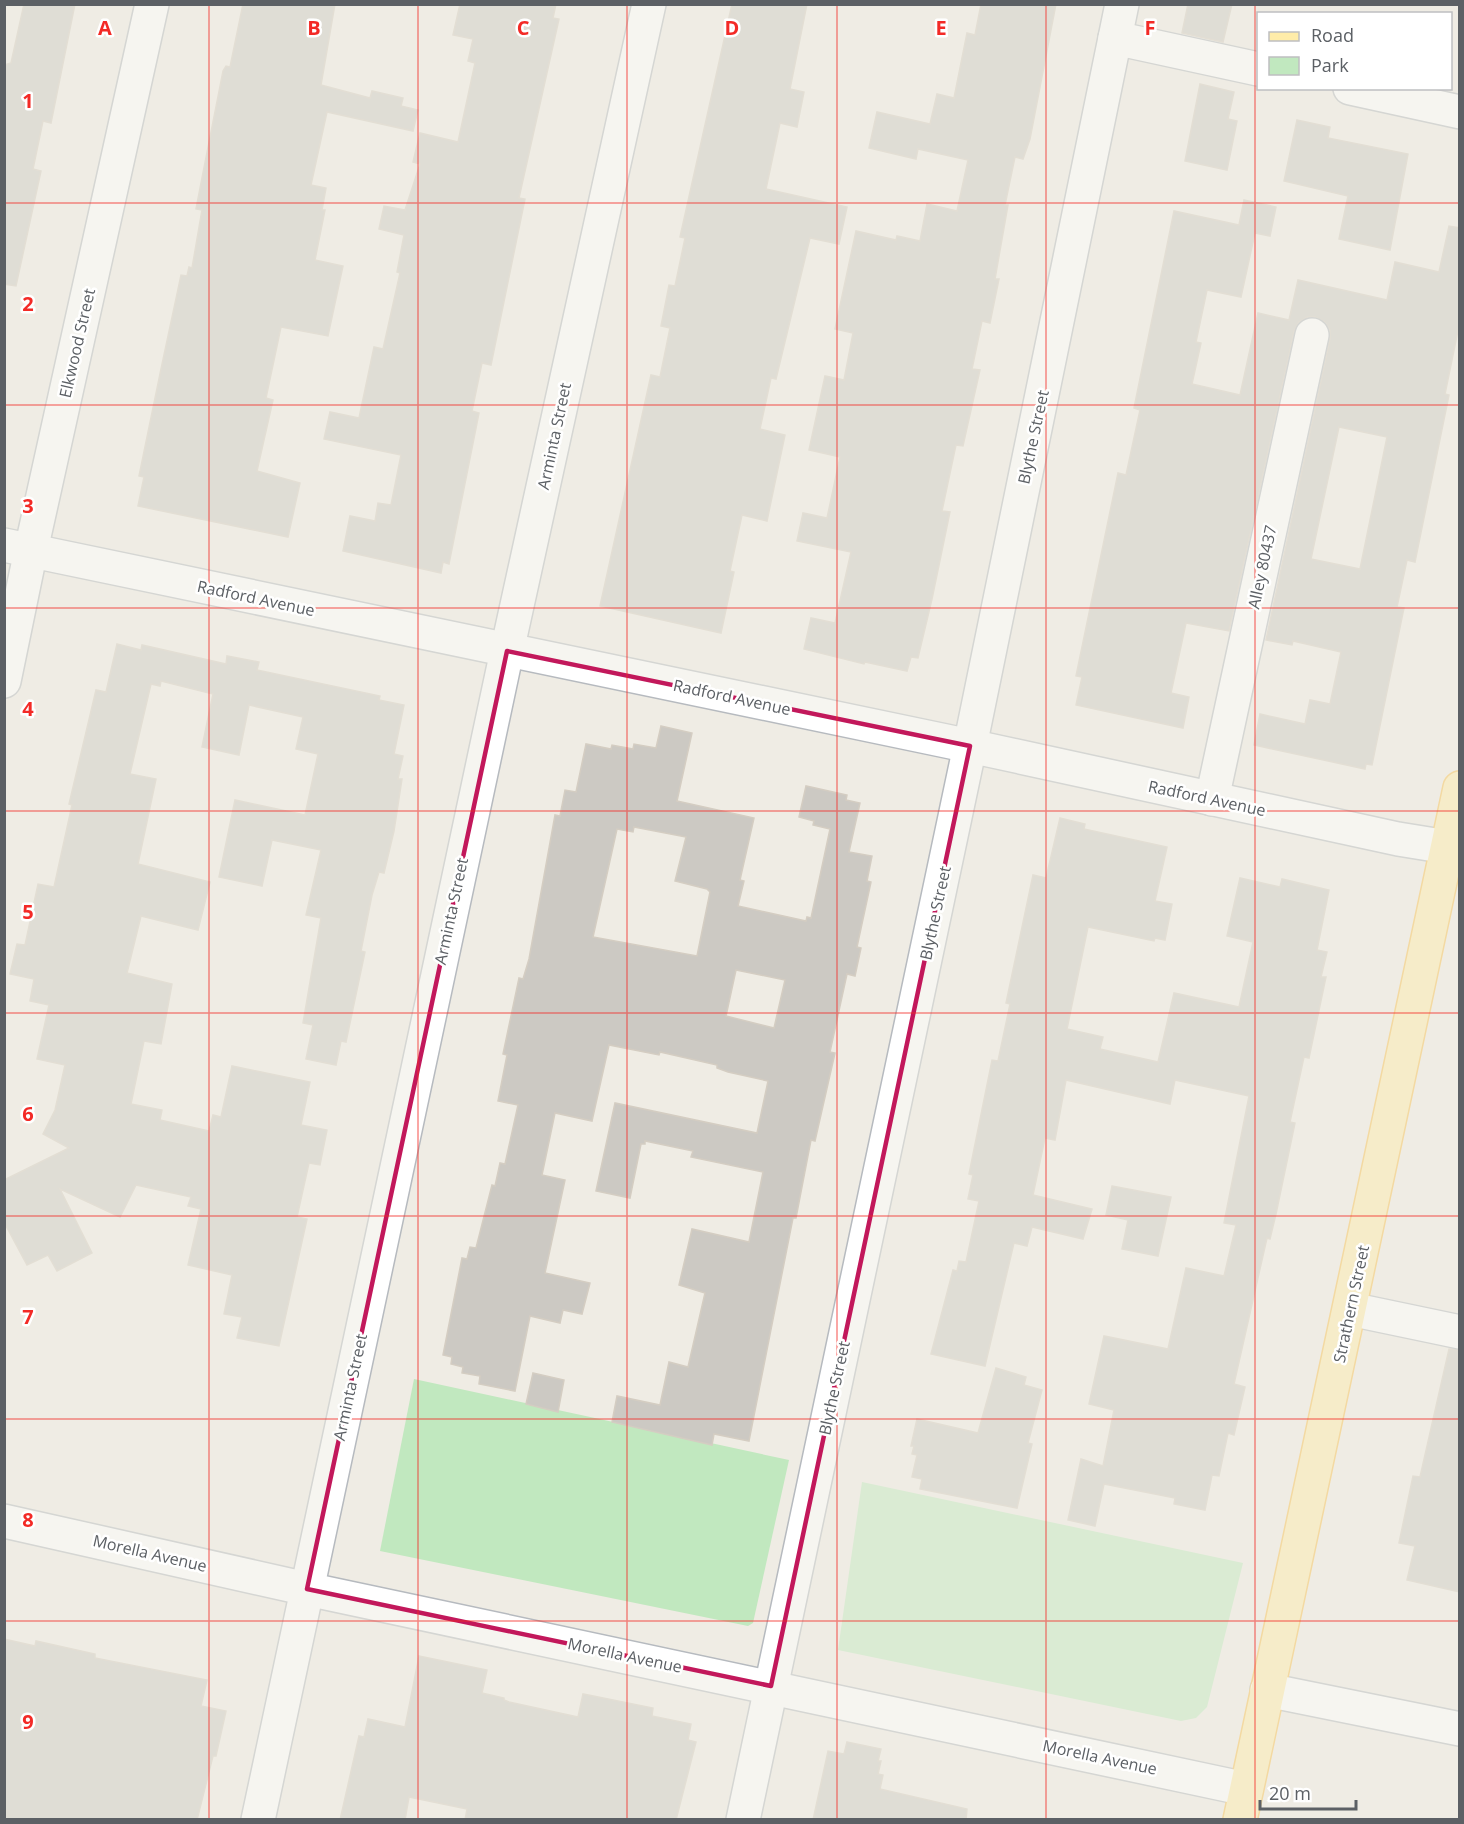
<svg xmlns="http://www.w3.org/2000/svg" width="1464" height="1824" font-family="'Open Sans',sans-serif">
<rect width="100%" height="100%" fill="#efece4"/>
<g fill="#c1e8bf">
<path d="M414 1379 789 1460 753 1623 748 1626 380 1551Z"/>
<path d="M862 1482 1243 1563 1207 1707 1196 1718 1181 1721 838 1650Z"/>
</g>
<g fill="#ccc9c3" stroke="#d4cdc2" stroke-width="1.5" fill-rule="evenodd">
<path d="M24 4H75L51 123 43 121 33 169 41 171 16 286 4 284V65L11 63Z"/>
<path d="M243 4H335L321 85 370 98 372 91 403 98 401 106 418 110 413 131 327 112 311 185 326 188 322 210H325L315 260 343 266 328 336 281 327 266 398 273 400 257 471 300 483 288 537 138 506 144 477 139 476 161 369 181 275 187 276 189 267 192 268 202 210 196 209 202 178 223 71 226 66 230 67Z"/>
<path d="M460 4H556L553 18 559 19 519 198 525 199 491 365 482 363 472 411 479 413 449 564 443 562 441 573 343 551 350 516 375 521 378 503 391 505 401 455 324 439 330 412 359 418 374 347 383 349 400 273 397 272 404 235 379 229 384 206 405 210 420 164 413 162 420 133 458 142 475 63 468 61 473 39 453 35Z"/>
<path d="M732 4H807L790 89 804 92 797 127 780 123 766 189 847 207 839 244 810 238 776 379 771 378 760 429 785 435 767 521 742 515 730 571 734 572 721 633 600 606 651 375 660 377 670 328 661 326 669 285 675 286 685 238 680 237Z"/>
<path d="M981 4H1056L1030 139 1023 159 1015 157 1005 205H1008L995 279H999L990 323 982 321 972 369 980 370 963 446 956 445 942 511 950 512 932 599 918 658 911 657 907 671 865 662 864 664 804 649 811 618 835 623 851 552 797 541 803 513 827 518 840 457 809 450 825 376 844 380 853 333 835 329 856 231 896 240 897 236 920 241 927 204 957 211 968 160 918 149 916 159 869 148 877 112 930 124 937 94 954 98 967 33 975 35Z"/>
<path d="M1188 4H1232L1223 42 1182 33Z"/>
<path d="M1200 84 1234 92 1228 119 1237 121 1227 170 1185 161Z"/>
<path d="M1297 120 1330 127 1328 138 1408 154 1390 250 1339 239 1348 196 1284 181Z"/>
<path d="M1244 200 1276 207 1270 236 1255 233 1241 297 1207 290 1196 342 1201 343 1192 384 1240 395 1258 313 1289 320 1298 280 1387 300 1395 262 1439 272 1449 226 1460 228V321L1445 394 1449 395 1415 562 1407 560 1397 607 1404 608 1372 765 1366 764 1365 769 1254 745 1260 714 1305 724 1310 700 1330 704 1341 652 1293 641 1292 645 1266 640 1330 339V330L1325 322 1315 317H1307L1299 322 1294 331 1229 631 1186 623 1171 693 1189 697 1183 728 1076 705 1082 677 1076 676 1118 473 1126 475 1140 410 1134 408 1174 211 1239 225ZM1339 427 1387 437 1360 569 1311 559Z"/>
<path d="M117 644 141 650 142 645 226 664 227 656 259 662 257 670 380 696 379 700 404 705 394 754 403 756 398 779H402L394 831 384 873 379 872 372 895 361 951 365 952 346 1042 341 1041 336 1065 306 1059 313 1025 303 1023 321 918 306 915 321 850 272 840 262 886 219 877 235 800 305 815 318 754 296 749 303 717 249 705 239 755 202 747 213 694 161 681 160 686 151 684 130 774 156 779 138 864 210 882 198 930 141 916 127 973 172 984 161 1044 144 1041 131 1104 162 1110 160 1120 209 1131 213 1115 221 1117 232 1066 310 1082 301 1125 327 1130 320 1165 309 1163 297 1217 307 1219 279 1346 237 1338 242 1317 224 1314 232 1275 188 1265 201 1209 188 1206 191 1197 136 1185 120 1217 60 1189 92 1253 57 1271 48 1255 27 1265 4 1222V1180L69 1148 43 1134 55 1110 65 1065 37 1059 49 1005 30 1001 34 979 10 974 17 944 25 945 38 884 54 887 72 805 69 804 96 690 106 692Z"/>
<path d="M661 726 692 733 677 801 754 818 740 880 744 881 738 906 806 921 807 917 811 918 830 829 813 825 814 821 799 817 806 786 847 795 846 800 860 803 849 852 872 856 867 881 871 882 857 947 861 948 855 976 847 974 830 1052 835 1053 815 1141 811 1140 796 1218H793L749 1441 714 1434 712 1445 612 1422 617 1396 660 1405 669 1362 688 1367 705 1293 679 1285 692 1229 749 1242 763 1172 691 1157 693 1151 645 1141V1144H641L630 1198 596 1191 615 1103 757 1133 768 1081 728 1072 717 1068V1065L660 1052 659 1055 609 1045 592 1121 555 1113 542 1175 565 1180 545 1273 590 1283 582 1314 563 1310 560 1323 530 1316 515 1391 479 1384 480 1376 462 1373 463 1367 451 1364 452 1357 443 1355 462 1258 467 1259 470 1247 476 1248 492 1185 495 1186 500 1163 505 1164 518 1105 498 1101 507 1055 503 1054 519 978 523 979 529 959 555 815 560 816 565 790 576 792 586 744 611 749 612 745 633 749 634 744 656 748ZM634 827 686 837 675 881 707 889 710 892 697 956 593 937 617 829 633 832ZM736 970 785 980 774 1028 726 1016Z"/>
<path d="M1060 818 1085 824 1084 829 1167 847 1155 901 1172 904 1165 940 1155 938 1154 941 1088 927 1067 1029 1103 1037 1100 1049 1158 1062 1174 993 1239 1007 1253 942 1227 936 1240 878 1280 887 1282 879 1329 890 1317 950 1327 952 1321 977H1326L1309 1058 1304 1057 1290 1122 1295 1123 1276 1214 1270 1239 1267 1238 1234 1384 1245 1387 1234 1435 1228 1433 1219 1476 1212 1475 1205 1510 1174 1504 1175 1498 1104 1484 1095 1526 1068 1520 1081 1459 1103 1466 1114 1410 1089 1404 1104 1336 1168 1349 1186 1268 1224 1276 1236 1225 1224 1223 1249 1096 1175 1080 1170 1104 1066 1080 1055 1140 1045 1138 1033 1195 1092 1209 1083 1239 1032 1227 1027 1246 1014 1243 985 1366 931 1354 953 1270 957 1271 959 1261 966 1262 979 1201 968 1199 973 1175 969 1174 992 1060 998 1061 1010 1004 1006 1003 1033 875 1046 878Z"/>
<path d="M1112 1186 1171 1197 1158 1256 1122 1249 1128 1220 1106 1215Z"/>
<path d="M1449 1349 1460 1350V1592L1407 1580 1415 1546 1399 1543 1413 1476 1420 1477Z"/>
<path d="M996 1368 1026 1377 1024 1385 1042 1390 1028 1443 1032 1444 1017 1508 920 1489 922 1479 912 1477 917 1455 912 1454 914 1446H911L917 1419 978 1433Z"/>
<path d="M533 1373 564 1380 558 1412 526 1404Z"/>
<path d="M4 1639 35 1646 36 1641 95 1654V1658L207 1680 201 1706 226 1711 216 1756H213L197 1820H4Z"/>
<path d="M419 1656 487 1670 482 1693 504 1698V1700L509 1702 578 1717 583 1694 653 1708 652 1716 691 1724 688 1740 696 1742 676 1820H465L467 1809 409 1797 405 1820H340L359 1736 364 1737 368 1719 405 1727Z"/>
<path d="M847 1742 881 1749 878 1761H881L878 1774 883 1775 880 1789 967 1809 966 1820H813L828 1751 844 1754Z"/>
</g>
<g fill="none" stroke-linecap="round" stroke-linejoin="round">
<g stroke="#b6babf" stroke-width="36">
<g id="minor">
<path d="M1115 38 1258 69"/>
<path d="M1350 88 1460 112"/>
<path d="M4 545 970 746 1398 839 1460 849"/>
<path d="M4 681 31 550 152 4"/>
<path d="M1212 799 1312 335"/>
<path d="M1350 1309 1460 1332"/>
<path d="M4 1521 307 1589 1246 1789"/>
<path d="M1267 1690 1460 1729"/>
<path d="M258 1820 507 651 649 4"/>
<path d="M743 1820 970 746 1122 4"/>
</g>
</g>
<g stroke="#f9c152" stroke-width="36">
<path id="major" d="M1240 1820 1460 788"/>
</g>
<use href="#minor" stroke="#fff" stroke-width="33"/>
<use href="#major" stroke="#ffeca9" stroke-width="33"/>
</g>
<path d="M0 0H1464V1824H0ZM507 651 970 746 771 1686 307 1589Z" fill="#efece4" fill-opacity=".55" fill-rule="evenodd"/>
<path fill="none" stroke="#c2185b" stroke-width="4.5" stroke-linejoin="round" d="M507 651 970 746 771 1686 307 1589Z"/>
<path fill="none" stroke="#f32a26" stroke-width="1.5" stroke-opacity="0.55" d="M209 4V1820M418 4V1820M627 4V1820M837 4V1820M1046 4V1820M1255 4V1820M4 203H1460M4 405H1460M4 608H1460M4 811H1460M4 1013H1460M4 1216H1460M4 1419H1460M4 1621H1460"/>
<g text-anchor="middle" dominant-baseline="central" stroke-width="5" stroke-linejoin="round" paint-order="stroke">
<g font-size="16" fill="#5c6065" stroke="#fff">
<text transform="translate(77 343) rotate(-77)">Elkwood Street</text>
<text transform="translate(554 436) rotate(-78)">Arminta Street</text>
<text transform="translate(1033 437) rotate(-78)">Blythe Street</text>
<text transform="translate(1262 567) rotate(-78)">Alley 80437</text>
<text transform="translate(256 598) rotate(12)">Radford Avenue</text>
<text transform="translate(732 697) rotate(12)">Radford Avenue</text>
<text transform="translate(1207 798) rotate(12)">Radford Avenue</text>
<text transform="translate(451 911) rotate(-78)">Arminta Street</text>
<text transform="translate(935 913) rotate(-78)">Blythe Street</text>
<text transform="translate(1351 1304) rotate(-78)">Strathern Street</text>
<text transform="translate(350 1387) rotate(-78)">Arminta Street</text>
<text transform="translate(834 1388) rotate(-78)">Blythe Street</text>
<text transform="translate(150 1553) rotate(13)">Morella Avenue</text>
<text transform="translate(625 1655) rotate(12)">Morella Avenue</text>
<text transform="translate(1100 1757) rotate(12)">Morella Avenue</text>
</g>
</g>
<g font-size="20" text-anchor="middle" font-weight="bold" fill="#f32a26" stroke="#fff" stroke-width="5" stroke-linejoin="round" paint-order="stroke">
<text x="105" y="35">A</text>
<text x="314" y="35">B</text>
<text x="523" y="35">C</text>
<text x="732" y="35">D</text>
<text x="941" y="35">E</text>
<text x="1150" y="35">F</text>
<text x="28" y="108">1</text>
<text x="28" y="311">2</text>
<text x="28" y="513">3</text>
<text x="28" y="716">4</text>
<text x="28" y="919">5</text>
<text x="28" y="1121">6</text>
<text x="28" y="1324">7</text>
<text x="28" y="1527">8</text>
<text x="28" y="1729">9</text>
</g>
<rect width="1464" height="1824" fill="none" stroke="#5c6065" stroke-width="12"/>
<rect x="1257" y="12" width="195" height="78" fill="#ffffff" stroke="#bebfc1" stroke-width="1.5"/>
<rect x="1269" y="32" width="30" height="9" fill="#ffeca9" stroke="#bebfc1" stroke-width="1.5"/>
<text x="1311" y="42" font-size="18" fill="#5c6065">Road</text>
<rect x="1269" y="57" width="30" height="18" fill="#c1e8bf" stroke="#bebfc1" stroke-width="1.5"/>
<text x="1311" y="72" font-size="18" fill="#5c6065">Park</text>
<path d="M1260 1800v9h96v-9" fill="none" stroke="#5c6065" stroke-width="3"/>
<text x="1269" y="1800" font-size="18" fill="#5c6065" stroke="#ffffff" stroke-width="4.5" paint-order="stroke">20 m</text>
</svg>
